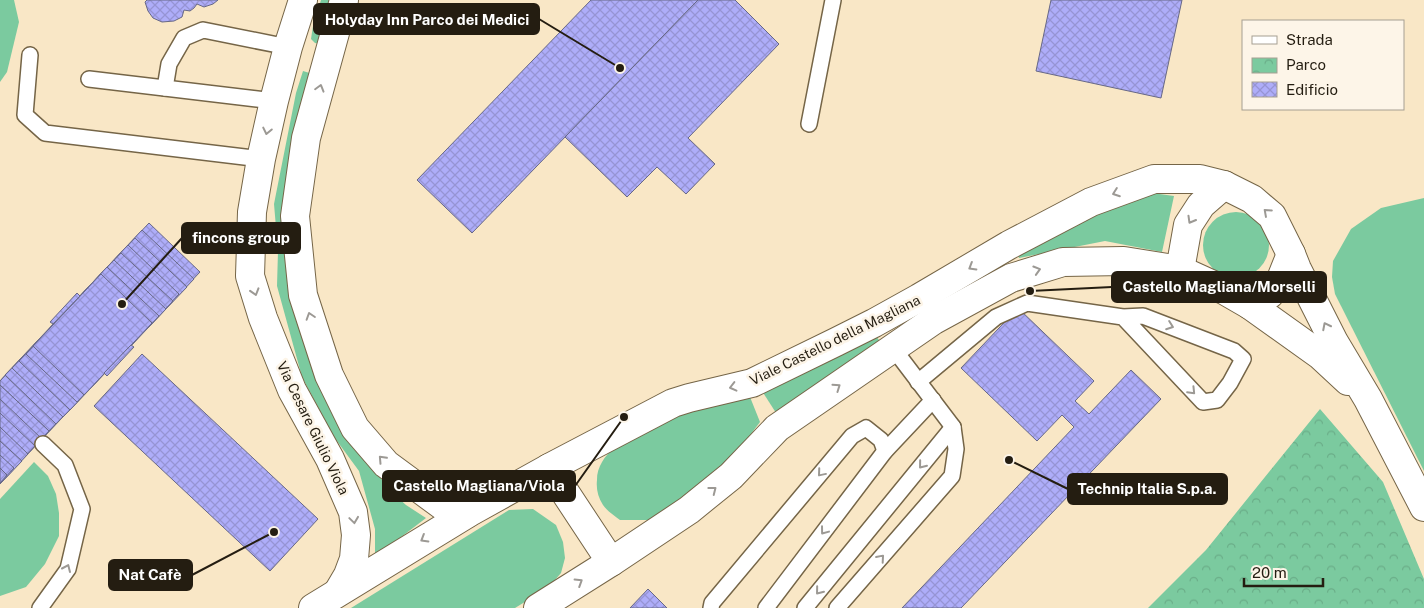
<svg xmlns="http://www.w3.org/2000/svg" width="1424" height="608" font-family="'Public Sans',sans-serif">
<defs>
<pattern id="park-crowns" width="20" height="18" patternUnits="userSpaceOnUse" patternTransform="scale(1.25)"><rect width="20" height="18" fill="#7bca9f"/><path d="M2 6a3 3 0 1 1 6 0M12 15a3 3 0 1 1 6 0" fill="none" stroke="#6aad88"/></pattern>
<pattern id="building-cross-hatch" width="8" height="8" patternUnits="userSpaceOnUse" patternTransform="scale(1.25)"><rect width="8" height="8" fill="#aeadf9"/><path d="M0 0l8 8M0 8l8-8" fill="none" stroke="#9694d4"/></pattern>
</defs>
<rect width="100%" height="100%" fill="#f9e7c6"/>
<g fill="#7bca9f">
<path d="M0 0H14L19 22 7 72 0 82Z"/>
<path d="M321 0H337L321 44 315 43 311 39 313 26Z"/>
<path d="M303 71 316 75 296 170 317 366 386 487 406 505 426 518 375 557V529L359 471 334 437 302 377 277 286 278 251 274 204 296 93Z"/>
<path d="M1145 192 1174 196 1162 252 1105 241 1019 258 1017 251 1046 233 1107 211Z"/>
<path d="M1424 198V471L1335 294 1332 277 1333 261 1351 229 1381 208Z"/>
<circle cx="1236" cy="245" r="33"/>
<path d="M873 332 882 344 778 416 762 391Z"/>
<path d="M750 397 760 422 726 467 678 504 651 520H620C615 516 607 511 603 505 598 497 596 489 597 480 598 428 710 407 750 397Z"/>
<path d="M34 462 48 476 56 494 59 513V536L45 564 26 587 0 596V499Z"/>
<path d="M533 509 556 525 563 542 565 558 561 573 549 587 515 608H351L509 510Z"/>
</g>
<path fill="url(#park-crowns)" d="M1320 409 1383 482 1424 579V608H1148L1206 550Z"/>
<g fill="url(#building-cross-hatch)" stroke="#676886">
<path d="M147 0H218L213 4 204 7 197 4 194 8 190 11 184 10 182 17 174 21 162 22 153 18 148 11 145 2Z"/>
<path d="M591 0H698L472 233 417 180Z"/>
<path d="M698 0H735L779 44 688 138 715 164 686 194 657 167 627 197 565 137Z"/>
<path d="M1051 0H1182L1161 98 1036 71Z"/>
<path d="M149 223 200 272 0 483V381Z"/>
<path d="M142 230 194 279 42 439 0 399V381Z"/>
<path d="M135 238 187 287 49 431 0 385V381Z"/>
<path d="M128 245 179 294 56 424 5 375Z"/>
<path d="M121 253 173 301 63 417 12 368Z"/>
<path d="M114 260 166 309 70 410 19 361Z"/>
<path d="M107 267 159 316 77 402 26 354Z"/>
<path d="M101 274 152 323 84 395 33 346Z"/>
<path d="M77 293 80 296 53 324 50 322Z"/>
<path d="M1018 308 1094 381 1075 401 1089 414 1131 370 1161 399 961 608H902L1074 427 1062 415 1037 441 961 368Z"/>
<path d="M131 345 134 347 107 376 104 373Z"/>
<path d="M142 354 318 519 270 571 94 406Z"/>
<path d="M0 385 49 431 0 483Z"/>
<path d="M0 399 42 439 0 483Z"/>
<path d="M0 413 35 446 0 483Z"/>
<path d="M0 427 28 454 0 484Z"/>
<path d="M0 441 22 461 0 484Z"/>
<path d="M0 455 14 468 0 483Z"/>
<path d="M0 468 7 475 0 483Z"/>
<path d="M648 589 667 608H630Z"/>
</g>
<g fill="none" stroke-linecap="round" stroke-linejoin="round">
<g stroke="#756547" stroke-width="18">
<g id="service">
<path d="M30 55 25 115 45 133 261 159"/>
<path d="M89 79 274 101"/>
<path d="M165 88 169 64 184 38 203 30 288 47"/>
<path d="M809 124 833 0"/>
<path d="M918 382 996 317 1027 303 1123 317 1143 316 1234 351 1243 359 1230 383 1217 400 1203 402 1123 317"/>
<path d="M40 608 68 569 82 509 65 465 43 444"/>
<path d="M711 608 712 603 852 436 866 428 881 440 885 451"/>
<path d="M766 608 885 451 933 400"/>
<path d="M805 608 953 427"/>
<path d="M837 608 952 476 956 449 953 427 893 348"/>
</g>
</g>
<g stroke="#756547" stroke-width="30">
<g id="minor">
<path d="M303 0 288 47 274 101 261 159 252 212 250 276 263 318 292 390 330 459 353 512 356 535 354 559 348 575 338 592"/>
<path d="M344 0 306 138 295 216 303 295 329 375 355 428 386 464 443 506 466 514"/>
<path d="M1180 270 1188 225 1201 205 1224 185"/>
<path d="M1250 305 1270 294 1281 279 1291 254"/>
<path d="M549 468 611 562"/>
</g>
</g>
<g stroke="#756547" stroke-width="30">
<g id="tertiary">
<path d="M313 608 470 512 549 468 673 403 689 398 752 383 836 342 874 323 919 298 1009 245 1091 202 1154 179H1200L1224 185 1252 199 1272 216 1291 254 1297 269 1334 342 1368 399 1424 507"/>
<path d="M538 608 611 562 689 510 731 476 777 428 934 320 1011 278 1063 262 1124 261 1180 270 1224 290 1250 305 1320 355 1348 381"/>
</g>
</g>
<use href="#service" stroke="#fff" stroke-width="15"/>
<use href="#minor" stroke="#fff" stroke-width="28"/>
<use href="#tertiary" stroke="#fff" stroke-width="28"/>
</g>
<defs><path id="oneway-chevron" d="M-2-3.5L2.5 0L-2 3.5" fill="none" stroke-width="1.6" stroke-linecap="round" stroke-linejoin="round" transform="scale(1.25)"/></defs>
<g stroke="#9c9994">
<use href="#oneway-chevron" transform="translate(320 88) rotate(-74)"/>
<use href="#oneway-chevron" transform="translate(267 131) rotate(102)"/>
<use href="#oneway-chevron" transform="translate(1116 193) rotate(160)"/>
<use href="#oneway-chevron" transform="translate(1267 212) rotate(-138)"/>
<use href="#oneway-chevron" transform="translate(1191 220) rotate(120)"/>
<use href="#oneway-chevron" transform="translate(972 267) rotate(149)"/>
<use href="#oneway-chevron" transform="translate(1037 270) rotate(-17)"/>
<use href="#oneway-chevron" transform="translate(255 292) rotate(73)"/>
<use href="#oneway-chevron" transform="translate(310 316) rotate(-108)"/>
<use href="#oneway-chevron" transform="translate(1170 326) rotate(20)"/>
<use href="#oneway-chevron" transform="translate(1326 326) rotate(-117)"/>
<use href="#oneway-chevron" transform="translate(733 387) rotate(166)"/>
<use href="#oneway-chevron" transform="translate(837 387) rotate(-35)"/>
<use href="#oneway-chevron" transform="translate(1192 391) rotate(46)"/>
<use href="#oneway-chevron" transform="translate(382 459) rotate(-133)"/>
<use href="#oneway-chevron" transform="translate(922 465) rotate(129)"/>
<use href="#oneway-chevron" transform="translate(821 473) rotate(130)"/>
<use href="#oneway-chevron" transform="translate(713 490) rotate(-38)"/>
<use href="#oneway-chevron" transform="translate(354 520) rotate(82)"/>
<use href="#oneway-chevron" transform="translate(824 531) rotate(127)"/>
<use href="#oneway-chevron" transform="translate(424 539) rotate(149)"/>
<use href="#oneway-chevron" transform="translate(881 558) rotate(-49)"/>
<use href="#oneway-chevron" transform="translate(67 568) rotate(-66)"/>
<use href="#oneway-chevron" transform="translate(579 582) rotate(-32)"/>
<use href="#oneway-chevron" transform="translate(819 591) rotate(129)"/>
</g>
<g text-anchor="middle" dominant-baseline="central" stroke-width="5" stroke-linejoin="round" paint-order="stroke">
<g font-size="14" fill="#241d11" stroke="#fdf5e8">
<text transform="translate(835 340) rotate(-26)">Viale Castello della Magliana</text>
<text transform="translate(313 428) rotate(64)">Via Cesare Giulio Viola</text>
</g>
</g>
<path fill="none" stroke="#241d11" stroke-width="2" d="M620 68L539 19M122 304L182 238M1030 291L1112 287M624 417L575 486M1009 460L1068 489M274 532L192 575"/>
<g fill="#241d11" stroke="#fdf5e8" stroke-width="2">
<circle cx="620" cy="68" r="5"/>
<circle cx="122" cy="304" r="5"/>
<circle cx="1030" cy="291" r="5"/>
<circle cx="624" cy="417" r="5"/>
<circle cx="1009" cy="460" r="5"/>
<circle cx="274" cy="532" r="5"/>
</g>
<g fill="#241d11" stroke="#241d11" stroke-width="2">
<rect x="314" y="4" width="225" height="30" rx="5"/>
<rect x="182" y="223" width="118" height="30" rx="5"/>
<rect x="1112" y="272" width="214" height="30" rx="5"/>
<rect x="383" y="471" width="192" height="30" rx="5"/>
<rect x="1068" y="474" width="159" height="30" rx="5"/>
<rect x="109" y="560" width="83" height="30" rx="5"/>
</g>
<g font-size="15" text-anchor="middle" font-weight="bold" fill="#fff">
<text x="427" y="25">Holyday Inn Parco dei Medici</text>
<text x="241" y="243">fincons group</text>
<text x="1219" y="292">Castello Magliana/Morselli</text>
<text x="479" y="491">Castello Magliana/Viola</text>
<text x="1147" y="494">Technip Italia S.p.a.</text>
<text x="150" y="580">Nat Cafè</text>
</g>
<rect x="1242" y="20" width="162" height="90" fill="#fdf5e8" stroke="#a69f92"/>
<rect x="1252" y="36" width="25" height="8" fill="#ffffff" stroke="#a69f92"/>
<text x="1286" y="45" font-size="15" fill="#241d11">Strada</text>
<rect x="1252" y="58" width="25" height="15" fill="url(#park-crowns)" stroke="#a69f92"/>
<text x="1286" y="70" font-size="15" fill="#241d11">Parco</text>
<rect x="1252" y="82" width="25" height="15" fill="url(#building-cross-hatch)" stroke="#a69f92"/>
<text x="1286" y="95" font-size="15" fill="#241d11">Edificio</text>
<path d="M1244 578v8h79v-8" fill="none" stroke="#241d11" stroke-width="2.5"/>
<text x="1252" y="578" font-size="15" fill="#241d11" stroke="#fdf5e8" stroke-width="4" paint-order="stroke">20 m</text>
</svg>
